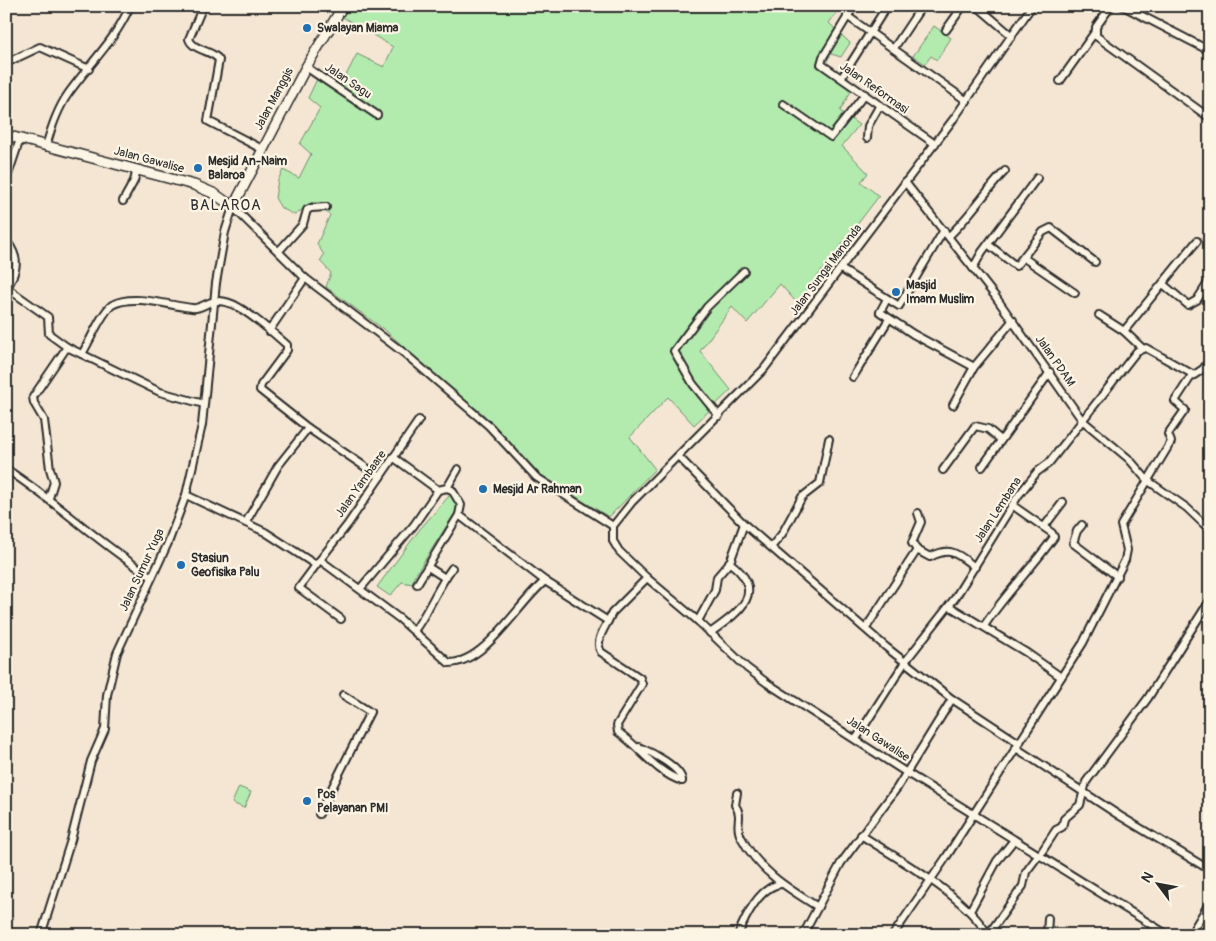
<svg xmlns="http://www.w3.org/2000/svg" width="1216" height="941" font-family="Pangolin,sans-serif">
<rect width="100%" height="100%" fill="#f5e6d4"/>
<filter id="ink" filterUnits="userSpaceOnUse"><feTurbulence type="fractalNoise" baseFrequency=".02" numOctaves="2"/><feDisplacementMap in="SourceGraphic" scale="10" xChannelSelector="R" yChannelSelector="G"/><feConvolveMatrix kernelMatrix="1 2 1 2 8 2 1 2 1" color-interpolation-filters="sRGB"/></filter>
<g filter="url(#ink)">
<g fill="#b3ebae" stroke="#6f8b6c">
<path d="M338 6H841L829 23 850 43 841 57 831 54 823 68 851 91 840 111 859 125 842 146 868 173 861 182 879 196 797 303 780 284 747 323 732 307 700 351 731 390 694 425 668 397 630 437 655 469 609 517 540 475 483 414 458 395 386 331 326 287 331 273 320 261 324 255 317 244 330 215 312 202 295 215 281 208 275 198 278 180 283 170 299 178 311 154 300 144 320 108 308 98 317 79 338 91 357 54 384 67 393 47 336 13Z"/>
<path d="M934 26 951 38 937 60 931 56 925 64 913 56Z"/>
<path d="M452 495 458 508 414 577 412 584 402 582 390 596 377 587 420 529 449 496Z"/>
<path d="M239 787 251 792 244 808 232 803Z"/>
</g>
<g fill="none" stroke-linecap="round" stroke-linejoin="round">
<g stroke="#2b2b2b" stroke-width="10">
<g id="street">
<path d="M203 6 189 39C193 51 213 50 219 60L208 121 262 149"/>
<path d="M854 6 823 57 821 64 935 144"/>
<path d="M977 6 1012 36"/>
<path d="M1032 6 955 117 764 369 632 502 613 526V541L619 551 647 578 698 621 747 668 767 683 907 773 1168 935"/>
<path d="M1111 6 1096 27V36L1210 118"/>
<path d="M1123 6 1210 51"/>
<path d="M847 16 967 101"/>
<path d="M946 30 963 6"/>
<path d="M894 48 922 6"/>
<path d="M6 63 40 47 89 69"/>
<path d="M306 67 377 115"/>
<path d="M842 77 887 6"/>
<path d="M1060 81 1095 32"/>
<path d="M783 104 831 137 865 94"/>
<path d="M867 138 868 126 880 105"/>
<path d="M46 147C51 128 57 110 68 94 89 64 115 41 130 6"/>
<path d="M6 181 20 139"/>
<path d="M905 182 995 296 1082 420 1129 459 1147 480 1187 508 1210 530"/>
<path d="M123 201 134 181 137 169"/>
<path d="M949 236C970 216 985 192 1005 171"/>
<path d="M6 240C20 258 18 269 7 288L48 317 49 334 67 347 160 392 204 404"/>
<path d="M989 245 1016 266 1043 232 1051 228 1095 262"/>
<path d="M279 251 303 224 307 210 311 208 326 207"/>
<path d="M1024 258 1075 293"/>
<path d="M973 268 982 252 1037 178"/>
<path d="M841 269 899 306 944 230"/>
<path d="M1163 284 1188 305 1197 300 1210 280"/>
<path d="M887 299 880 312 913 334 974 367 1013 320"/>
<path d="M1099 315 1124 331 1142 348"/>
<path d="M269 331 305 278"/>
<path d="M1124 331 1197 241"/>
<path d="M82 354C89 343 102 312 112 305 133 293 171 306 192 308 205 310 208 295 232 304 245 309 276 335 287 345V350L261 385 260 390 308 428"/>
<path d="M853 377 889 319"/>
<path d="M953 405 974 367"/>
<path d="M719 416 693 384 674 351 707 307 744 271"/>
<path d="M678 456 744 524 886 647 952 699 897 788 841 863 803 935"/>
<path d="M393 457 438 490"/>
<path d="M982 467 1050 372"/>
<path d="M6 469C57 502 101 545 152 577"/>
<path d="M943 470 975 426 988 429 1001 440"/>
<path d="M447 488 458 469"/>
<path d="M186 495 265 532 316 565 348 524 419 420"/>
<path d="M49 498 54 482 50 469 44 420 34 403 33 397 67 347"/>
<path d="M246 522 278 466 308 428 380 477"/>
<path d="M1082 525 1077 531 1073 543 1118 577"/>
<path d="M1044 527 1063 502"/>
<path d="M772 546 782 534 802 497 820 483 829 439"/>
<path d="M917 550 912 543 921 522 918 513"/>
<path d="M320 560 400 619 449 663C486 663 518 603 545 581"/>
<path d="M316 565 299 588 341 619"/>
<path d="M428 567 445 578"/>
<path d="M417 584 459 515"/>
<path d="M360 589 414 525 438 490 447 488 452 490 461 505 459 515 545 581 608 621 612 613 647 578"/>
<path d="M949 606 1027 653 1061 677"/>
<path d="M608 621C603 631 595 642 601 652L640 678 642 684 617 725 618 732C641 748 655 772 682 781"/>
<path d="M698 621 715 590 717 577 730 562 744 524"/>
<path d="M984 626C1005 594 1032 568 1054 537L1052 533 1012 505"/>
<path d="M866 628 917 550 930 557C952 546 957 554 975 567"/>
<path d="M414 631C429 611 437 588 452 568"/>
<path d="M710 633C739 612 769 592 729 562"/>
<path d="M952 699 1019 743"/>
<path d="M856 739 905 662 955 598 1018 496 1037 472 1049 463 1137 351 1146 348 1194 375 1203 369 1210 359"/>
<path d="M639 747C651 752 682 768 682 781"/>
<path d="M1016 748 1120 816 1210 870"/>
<path d="M737 793 735 805C744 818 734 824 741 837 758 870 787 888 818 907"/>
<path d="M319 814 370 712 343 695"/>
<path d="M861 835C899 860 966 896 988 935"/>
<path d="M1039 856 1056 830 1062 827 1064 819 1080 805 1086 782 1148 698 1210 600"/>
<path d="M970 911 997 861 1014 840"/>
<path d="M41 935 71 840 91 761 105 729 107 695 117 653 168 543 186 495 202 425 216 283 225 232 233 207 305 278 404 353 489 426 536 477 613 526"/>
<path d="M738 935C745 917 760 886 781 884"/>
<path d="M893 935 945 859 1083 643 1125 560 1127 550 1121 525 1171 442 1168 434 1185 410 1175 401 1192 375"/>
<path d="M988 935 1023 886 1026 872 1038 856"/>
<path d="M1047 935 1048 918"/>
<path d="M1190 935 1210 902"/>
</g>
</g>
<g stroke="#2b2b2b" stroke-width="12">
<path id="secondary" d="M6 135 194 185 215 194 233 207 306 67 343 6"/>
</g>
<use href="#street" stroke="#fcf5e5" stroke-width="6"/>
<use href="#secondary" stroke="#fcf5e5" stroke-width="9"/>
</g>
</g>
<g fill="#1f6fb2" stroke="#fcf5e5" stroke-width="2">
<circle cx="307" cy="28" r="5"/>
<circle cx="198" cy="168" r="5"/>
<circle cx="896" cy="292" r="5"/>
<circle cx="483" cy="489" r="5"/>
<circle cx="181" cy="565" r="5"/>
<circle cx="307" cy="801" r="5"/>
</g>
<g text-anchor="middle" dominant-baseline="central" stroke-width="4.5" stroke-linejoin="round" paint-order="stroke">
<g font-size="12" font-weight="bold" fill="#2b2b2b" stroke="#fcf5e5" text-anchor="start">
<text x="317" y="28">Swalayan Miama</text>
<text x="208" y="161">Mesjid An-Naim<tspan x="208" dy="14">Balaroa</tspan></text>
<text x="906" y="285">Masjid<tspan x="906" dy="14">Imam Muslim</tspan></text>
<text x="493" y="489">Mesjid Ar Rahman</text>
<text x="191" y="558">Stasiun<tspan x="191" dy="14">Geofisika Palu</tspan></text>
<text x="317" y="794">Pos<tspan x="317" dy="14">Pelayanan PMI</tspan></text>
</g>
<g font-size="12" fill="#2b2b2b" stroke="#fcf5e5">
<text transform="translate(348 81) rotate(34)">Jalan Sagu</text>
<text transform="translate(874 88) rotate(35)">Jalan Reformasi</text>
<text transform="translate(274 99) rotate(-62)">Jalan Manggis</text>
<text transform="translate(149 160) rotate(15)">Jalan Gawalise</text>
<text transform="translate(826 270) rotate(-53)">Jalan Sungai Manonda</text>
<text transform="translate(1055 361) rotate(55)">Jalan PDAM</text>
<text transform="translate(361 484) rotate(-55)">Jalan Yambaare</text>
<text transform="translate(998 510) rotate(-57)">Jalan Lembana</text>
<text transform="translate(142 570) rotate(-65)">Jalan Sumur Yuga</text>
<text transform="translate(878 739) rotate(33)">Jalan Gawalise</text>
</g>
<g font-size="15" letter-spacing="1" fill="#2b2b2b" stroke="#fcf5e5">
<text x="226" y="205">BALAROA</text>
</g>
</g>
<rect width="1216" height="941" fill="none" stroke="#fcf5e5" stroke-width="25"/>
<rect x="12" y="12" width="1191" height="916" fill="none" stroke="#2b2b2b" stroke-width="2" filter="url(#ink)"/>
<g transform="translate(1158 884) rotate(302)" stroke="#fcf5e5" stroke-width="4" paint-order="stroke">
<path d="M0-4L9 19L0 12L-9 19Z" fill="#2b2b2b"/>
<text y="-8" font-size="14" font-weight="bold" text-anchor="middle" fill="#2b2b2b">N</text>
</g>
</svg>
